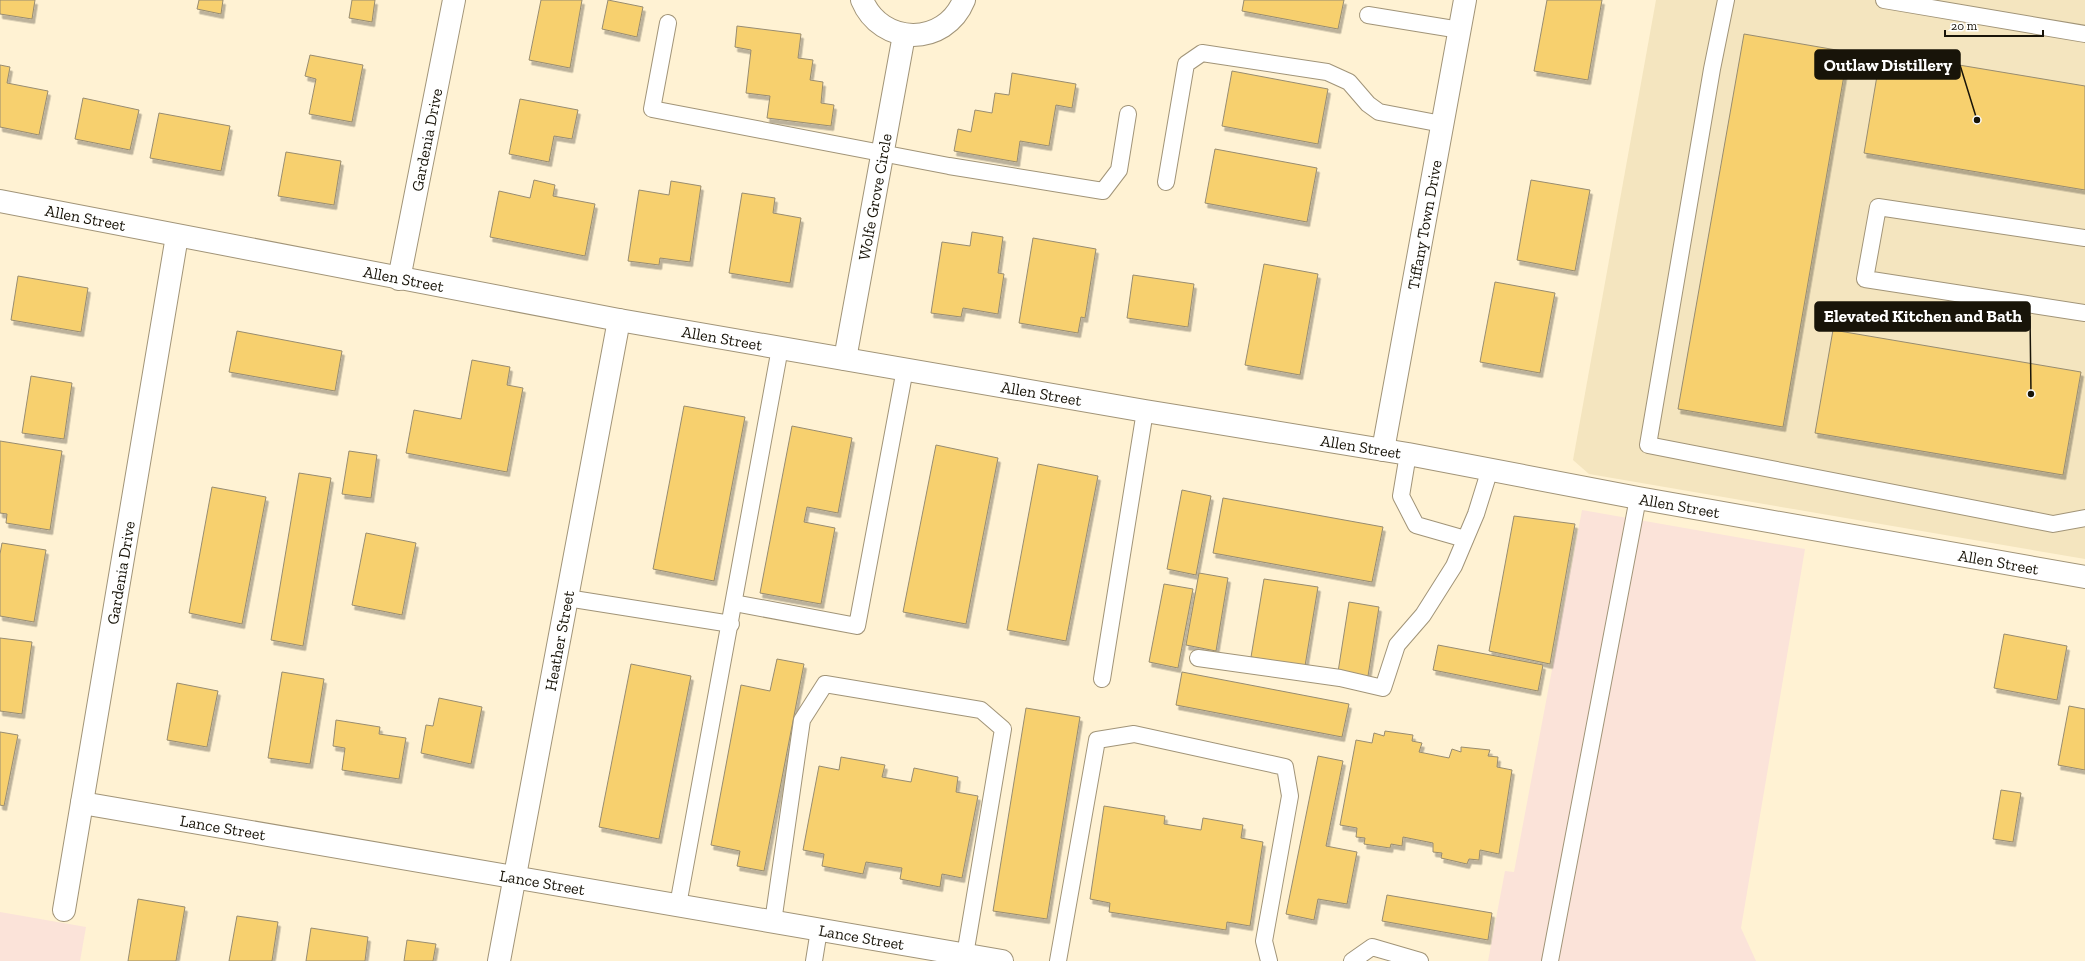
<svg xmlns="http://www.w3.org/2000/svg" width="2085" height="961" font-family="'Zilla Slab',serif">
<defs>
<filter id="shadow"><feDropShadow dx="2.5" dy="4.5" stdDeviation="0" flood-color="#0004"/></filter>
</defs>
<rect width="100%" height="100%" fill="#fff2d3"/>
<g fill="#fbe3d9">
<path d="M1582 510 1805 549 1741 928 1756 961H1488L1505 871 1514 872Z"/>
<path d="M0 912 86 927 80 961H0Z"/>
</g>
<path fill="#f4e5bf" d="M1656 0H2085V559L1589 474 1573 460Z"/>
<g fill="#f7d06e" stroke="#988c70" filter="url(#shadow)">
<path d="M0 0H35L32 19 0 14Z"/>
<path d="M199 0H223L221 14 197 9Z"/>
<path d="M352 0H375L372 22 349 18Z"/>
<path d="M541 0H582L570 68 529 60Z"/>
<path d="M608 0 643 7 637 37 602 29Z"/>
<path d="M1244 0H1344L1338 29 1242 11Z"/>
<path d="M1547 0H1602L1588 80 1534 71Z"/>
<path d="M737 26 801 34 798 58 813 60 810 80 823 82 821 103 834 105 831 126 767 118 770 96 746 93 751 50 735 47Z"/>
<path d="M1744 34 1848 52 1783 427 1678 409Z"/>
<path d="M1881 52 2085 86V190L1864 153Z"/>
<path d="M310 55 363 65 352 122 309 114 316 79 305 76Z"/>
<path d="M0 65 10 67 7 83 48 91 39 135 0 127Z"/>
<path d="M1232 71 1328 89 1318 144 1222 126Z"/>
<path d="M1012 73 1076 84 1072 108 1056 105 1049 146 1020 141 1017 162 954 151 958 129 971 132 975 110 992 113 995 93 1009 95Z"/>
<path d="M83 98 139 110 130 150 75 139Z"/>
<path d="M520 99 578 110 572 139 554 136 549 162 509 154Z"/>
<path d="M159 113 230 126 221 171 150 158Z"/>
<path d="M1215 149 1317 168 1307 222 1205 203Z"/>
<path d="M286 152 341 161 334 205 278 196Z"/>
<path d="M534 180 555 185 553 196 595 204 585 256 490 237 499 191 530 198Z"/>
<path d="M1531 180 1590 190 1575 271 1517 260Z"/>
<path d="M671 181 701 186 690 262 660 258 659 265 628 261 639 190 669 195Z"/>
<path d="M742 193 775 198 773 213 801 218 790 283 729 273Z"/>
<path d="M972 232 1003 237 998 273 1004 274 998 314 963 308 961 317 931 313 942 242 970 246Z"/>
<path d="M1033 238 1096 249 1085 318 1081 317 1078 333 1019 323Z"/>
<path d="M1264 264 1318 274 1300 375 1245 365Z"/>
<path d="M1133 275 1194 284 1188 327 1127 318Z"/>
<path d="M18 276 88 288 81 332 11 320Z"/>
<path d="M1495 282 1555 293 1540 373 1480 362Z"/>
<path d="M1833 330 2081 372 2063 475 1815 433Z"/>
<path d="M237 331 342 351 335 391 229 372Z"/>
<path d="M472 360 510 367 507 385 523 388 507 472 406 453 414 410 461 419Z"/>
<path d="M31 376 72 383 64 439 22 433Z"/>
<path d="M684 406 745 417 714 581 653 569Z"/>
<path d="M792 426 852 438 838 513 807 507 804 522 835 528 821 604 760 593Z"/>
<path d="M0 441 62 451 50 530 6 523 7 514 0 513Z"/>
<path d="M936 445 998 458 966 624 903 612Z"/>
<path d="M349 451 377 455 371 498 342 494Z"/>
<path d="M1038 464 1098 476 1066 641 1007 630Z"/>
<path d="M299 473 331 478 303 646 271 640Z"/>
<path d="M212 487 266 497 242 624 189 613Z"/>
<path d="M1182 490 1211 496 1196 575 1167 569Z"/>
<path d="M1223 498 1383 527 1372 582 1213 553Z"/>
<path d="M1514 516 1575 524 1550 664 1489 651Z"/>
<path d="M366 533 416 543 402 615 352 605Z"/>
<path d="M2 543 46 550 34 622 0 616V554Z"/>
<path d="M1199 573 1228 578 1216 651 1186 645Z"/>
<path d="M1264 579 1318 587 1305 666 1251 657Z"/>
<path d="M1164 584 1193 589 1178 668 1149 662Z"/>
<path d="M1349 602 1379 607 1368 676 1338 672Z"/>
<path d="M2004 634 2067 646 2057 700 1994 688Z"/>
<path d="M0 638 32 642 22 714 0 711Z"/>
<path d="M1438 645 1543 665 1538 691 1433 670Z"/>
<path d="M777 659 804 664 764 871 737 866 740 851 711 845 741 685 770 691Z"/>
<path d="M631 664 691 676 659 839 599 827Z"/>
<path d="M282 672 324 679 310 764 268 758Z"/>
<path d="M1182 672 1349 704 1342 737 1176 705Z"/>
<path d="M177 683 218 691 207 747 167 740Z"/>
<path d="M439 698 482 707 471 764 421 753 426 725 433 726Z"/>
<path d="M2069 706 2085 709V770L2058 765Z"/>
<path d="M1026 708 1080 717 1047 919 993 911Z"/>
<path d="M336 720 380 727 379 734 406 738 399 779 342 770 345 748 333 746Z"/>
<path d="M1385 731 1413 735 1412 741 1422 743 1419 752 1449 758 1452 749 1461 752V747L1490 750 1488 756 1498 757 1497 767 1512 770 1499 854 1480 850 1479 860 1469 859 1467 864 1441 858 1442 853 1433 852V843L1403 837 1402 846 1391 844 1390 848 1364 844 1365 838 1356 837 1357 828 1340 825 1356 740 1372 743 1374 733 1384 736Z"/>
<path d="M0 732 18 735 4 806 0 805Z"/>
<path d="M1318 756 1343 761 1326 846 1357 852 1347 904 1318 899 1314 920 1286 914Z"/>
<path d="M841 757 885 765 882 777 911 782 914 768 958 777 956 792 978 796 962 878 942 874 940 887 900 879 902 868 866 862 863 874 822 866 824 854 803 850 819 766 839 770Z"/>
<path d="M2001 790 2021 793 2013 842 1993 839Z"/>
<path d="M1104 806 1165 816 1164 824 1201 830 1203 818 1243 825 1241 838 1263 842 1250 926 1227 922 1226 930 1109 912 1110 903 1090 899Z"/>
<path d="M1387 895 1492 913 1488 940 1382 921Z"/>
<path d="M138 899 185 907 176 961H128Z"/>
<path d="M237 916 278 922 272 961H229Z"/>
<path d="M311 928 368 937 365 961H306Z"/>
<path d="M407 940 436 944 433 961H404Z"/>
</g>
<g fill="none" stroke-linecap="round" stroke-linejoin="round">
<g stroke="#a19478" stroke-width="18">
<g id="lane">
<path d="M1726 0 1712 69 1648 445 2053 524 2085 518"/>
<path d="M1884 0 2085 34"/>
<path d="M1368 15 1460 30"/>
<path d="M668 23 652 109 949 166 1103 191 1119 170 1128 114"/>
<path d="M1166 182 1186 64 1202 53 1327 72 1349 82 1368 104 1379 112 1442 124"/>
<path d="M2085 238 1878 207 1865 279 2085 313"/>
<path d="M1408 454 1401 496 1416 525 1465 539"/>
<path d="M567 598 731 624"/>
<path d="M734 603 857 626 905 369"/>
<path d="M1198 658 1340 678 1383 688 1397 645 1423 615 1454 566 1476 514 1490 469"/>
<path d="M1102 679 1145 411"/>
<path d="M678 905 780 348"/>
<path d="M773 922 802 720 825 684 981 710 1003 729 965 955"/>
<path d="M814 961 819 930"/>
<path d="M1058 961 1097 740 1134 734 1285 767 1290 796 1264 941 1269 961"/>
<path d="M1352 961 1372 947 1420 961"/>
<path d="M1550 961 1638 498"/>
</g>
</g>
<g stroke="#a19478" stroke-width="24">
<g id="street">
<path d="M862 0C881 46 945 47 964 0"/>
<path id="s1" d="M0 201 619 320 1145 411 1408 454 1638 498 2085 577"/>
<path id="s2" d="M399 279 454 0"/>
<path id="s3" d="M845 359 904 35"/>
<path id="s4" d="M1383 450 1465 0"/>
<path id="s5" d="M82 803 1002 961"/>
<path id="s6" d="M64 910 177 236"/>
<path id="s7" d="M499 961 619 320"/>
</g>
</g>
<use href="#lane" stroke="#fff" stroke-width="16"/>
<use href="#street" stroke="#fff" stroke-width="22"/>
</g>
<g text-anchor="middle" dominant-baseline="central" stroke-width="3" stroke-linejoin="round" paint-order="stroke">
<g font-size="16" fill="#181409" stroke="#fff">
<text stroke="none"><textPath href="#s2" startOffset="142">Gardenia Drive</textPath></text>
<text stroke="none"><textPath href="#s3" startOffset="165">Wolfe Grove Circle</textPath></text>
<text stroke="none"><textPath href="#s1" startOffset="87">Allen Street</textPath></text>
<text stroke="none"><textPath href="#s4" startOffset="229">Tiffany Town Drive</textPath></text>
<text stroke="none"><textPath href="#s1" startOffset="411">Allen Street</textPath></text>
<text stroke="none"><textPath href="#s1" startOffset="735">Allen Street</textPath></text>
<text stroke="none"><textPath href="#s1" startOffset="1059">Allen Street</textPath></text>
<text stroke="none"><textPath href="#s1" startOffset="1383">Allen Street</textPath></text>
<text stroke="none"><textPath href="#s1" startOffset="1707">Allen Street</textPath></text>
<text stroke="none"><textPath href="#s1" startOffset="2031">Allen Street</textPath></text>
<text stroke="none"><textPath href="#s6" startOffset="342">Gardenia Drive</textPath></text>
<text stroke="none"><textPath href="#s7" startOffset="326">Heather Street</textPath></text>
<text stroke="none"><textPath href="#s5" startOffset="143">Lance Street</textPath></text>
<text stroke="none"><textPath href="#s5" startOffset="467">Lance Street</textPath></text>
<text stroke="none"><textPath href="#s5" startOffset="791">Lance Street</textPath></text>
</g>
</g>
<path fill="none" stroke="#181409" stroke-width="1.5" d="M1977 120L1960 65M2031 394L2030 316"/>
<g fill="#181409" stroke="#fff" stroke-width="1.5">
<circle cx="1977" cy="120" r="4"/>
<circle cx="2031" cy="394" r="4"/>
</g>
<g fill="#181409" stroke="#181409" stroke-width="1.5">
<rect x="1815" y="50" width="145" height="29" rx="4"/>
<rect x="1815" y="302" width="215" height="29" rx="4"/>
</g>
<g font-size="17" text-anchor="middle" font-weight="bold" fill="#fff">
<text x="1888" y="71">Outlaw Distillery</text>
<text x="1923" y="322">Elevated Kitchen and Bath</text>
</g>
<path d="M1945 30v6h98v-6" fill="none" stroke="#181409" stroke-width="2"/>
<text x="1951" y="30" font-size="12" fill="#181409" stroke="#ffffff" stroke-width="3" paint-order="stroke">20 m</text>
</svg>
